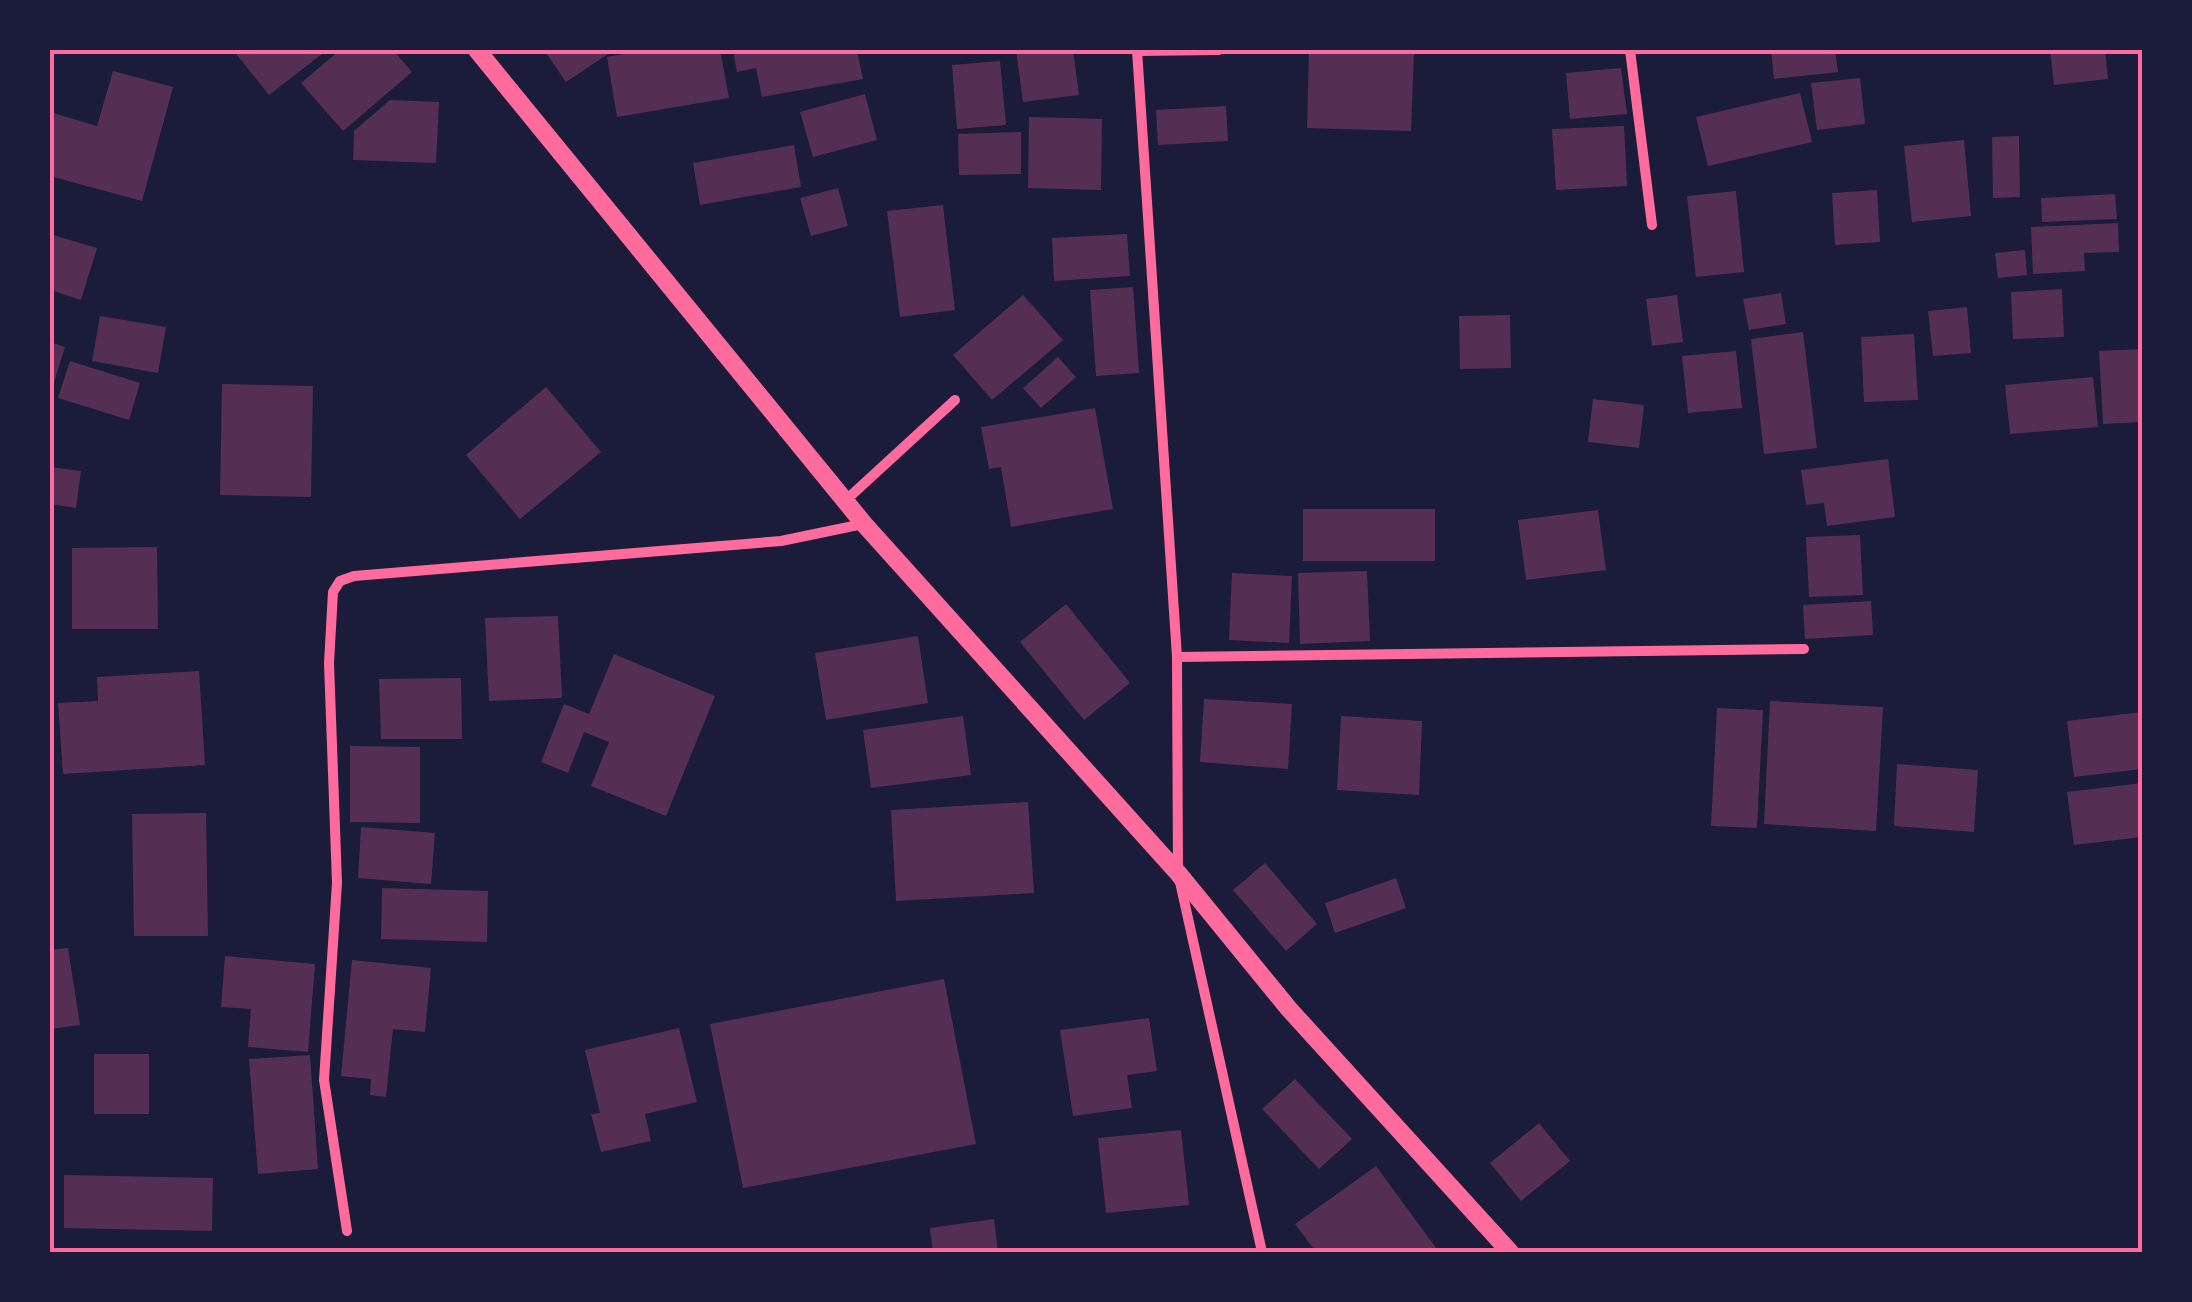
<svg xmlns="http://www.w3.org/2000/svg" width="2192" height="1302" font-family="'Alegreya Sans',sans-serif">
<rect width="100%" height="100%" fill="#1b1b3a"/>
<g fill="#542f53">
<path d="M233 50H327L269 95Z"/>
<path d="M340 50H393L412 72 343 131 301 83Z"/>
<path d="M544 50H614L566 82Z"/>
<path d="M646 50H720L729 98 617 117 607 57Z"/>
<path d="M733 50H857L863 79 762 97 756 68 737 72Z"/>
<path d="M1016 50H1073L1079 95 1023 102Z"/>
<path d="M1309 50H1414L1411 131 1307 128Z"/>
<path d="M1771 50H1835L1838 72 1774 79Z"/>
<path d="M2050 50H2105L2108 79 2054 85Z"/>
<path d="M1000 61 1006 125 957 129 952 65Z"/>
<path d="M1621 68 1627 114 1570 119 1566 73Z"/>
<path d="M113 71 173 87 142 201 50 176V112L97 126Z"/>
<path d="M1860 78 1865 124 1817 130 1811 83Z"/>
<path d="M1800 93 1812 142 1708 166 1696 117Z"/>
<path d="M865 94 877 140 813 157 800 112Z"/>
<path d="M390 100 439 102 436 163 353 160 354 131Z"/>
<path d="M1226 106 1228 141 1158 145 1156 110Z"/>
<path d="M1029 117 1102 119 1101 190 1028 188Z"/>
<path d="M1624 126 1627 186 1556 190 1552 129Z"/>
<path d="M1021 132V174L959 175 958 134Z"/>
<path d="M2019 136 2020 197 1993 198 1992 137Z"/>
<path d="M1964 140 1971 216 1912 222 1904 146Z"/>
<path d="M794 145 801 187 700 205 693 163Z"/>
<path d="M838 188 848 226 811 236 800 198Z"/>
<path d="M1877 190 1880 242 1835 245 1832 193Z"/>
<path d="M1736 191 1744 272 1696 277 1687 196Z"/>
<path d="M2115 194 2117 219 2042 222 2041 198Z"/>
<path d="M943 205 955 310 900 317 887 211Z"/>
<path d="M2118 223 2119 252 2084 253 2085 271 2033 274 2031 227Z"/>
<path d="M50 234 97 248 81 300 50 290Z"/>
<path d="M1127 234 1130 276 1054 281 1052 238Z"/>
<path d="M2025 250 2027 275 1998 278 1995 253Z"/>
<path d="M1133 287 1139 373 1096 376 1090 290Z"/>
<path d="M2062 289 2064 337 2013 339 2011 292Z"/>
<path d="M1781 293 1786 324 1749 330 1743 299Z"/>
<path d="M1023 295 1063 340 992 400 953 355Z"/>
<path d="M1677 295 1683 342 1652 346 1646 299Z"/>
<path d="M1967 307 1971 353 1933 356 1928 311Z"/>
<path d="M1510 315 1511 368 1460 369 1459 316Z"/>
<path d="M100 316 166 327 158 373 92 361Z"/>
<path d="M1803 332 1817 448 1764 454 1751 339Z"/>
<path d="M1914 334 1918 400 1864 402 1861 337Z"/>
<path d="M50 342 65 347 51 392H50Z"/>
<path d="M2142 349V422L2103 424 2099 351Z"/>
<path d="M1736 351 1742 408 1688 413 1682 356Z"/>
<path d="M1058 357 1076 377 1041 408 1023 388Z"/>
<path d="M70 361 140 383 129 420 58 398Z"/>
<path d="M2093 377 2098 427 2010 434 2005 385Z"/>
<path d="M222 384 313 386 311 497 220 495Z"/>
<path d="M546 387 601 452 520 519 466 455Z"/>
<path d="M1593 399 1644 405 1639 448 1588 442Z"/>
<path d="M1095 408 1113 509 1011 527 1001 467 989 469 981 427Z"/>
<path d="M1888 459 1895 517 1827 526 1824 503 1806 505 1801 470Z"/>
<path d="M50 467 81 471 76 508 50 504Z"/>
<rect x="1303" y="509" width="132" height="52"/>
<path d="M1598 510 1606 570 1526 580 1518 520Z"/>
<path d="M1860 535 1863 595 1809 597 1806 537Z"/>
<path d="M157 547 158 629H72V548Z"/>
<path d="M1367 571 1370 641 1300 644 1298 573Z"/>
<path d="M1232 573 1292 576 1289 643 1229 640Z"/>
<path d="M1871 601 1873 635 1805 639 1803 605Z"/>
<path d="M1066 604 1130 683 1084 720 1020 642Z"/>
<path d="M558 616 562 698 489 701 485 618Z"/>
<path d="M918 636 928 703 826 720 815 653Z"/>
<path d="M614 654 715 696 666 816 591 786 609 742 584 732 568 773 541 762 564 704 589 714Z"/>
<path d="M199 671 205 765 63 774 58 703 98 701 97 677Z"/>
<path d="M461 678 462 739H381L379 679Z"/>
<path d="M1204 699 1292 704 1288 769 1200 762Z"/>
<path d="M1770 701 1883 707 1876 831 1764 824Z"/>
<path d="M1717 708 1763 710 1757 828 1711 826Z"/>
<path d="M2142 712V769L2074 777 2067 721Z"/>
<path d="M963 716 971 775 871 788 863 730Z"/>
<path d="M1341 716 1422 721 1419 795 1337 790Z"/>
<path d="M350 746 420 747V823L350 822Z"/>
<path d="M1897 764 1978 770 1974 832 1894 826Z"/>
<path d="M2142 783V837L2074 845 2067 792Z"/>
<path d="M1028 802 1034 893 896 901 891 810Z"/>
<path d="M206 813 208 936H134L132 814Z"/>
<path d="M361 827 435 833 431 884 358 878Z"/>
<path d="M1265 863 1317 924 1286 951 1233 890Z"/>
<path d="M1396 878 1406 908 1335 933 1325 903Z"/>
<path d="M382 888 488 891 487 942 381 939Z"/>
<path d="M68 948 80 1025 50 1029V950Z"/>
<path d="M225 956 315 964 308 1052 248 1047 251 1009 221 1007Z"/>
<path d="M352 960 431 968 425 1032 393 1029 386 1097 370 1095 371 1079 341 1076Z"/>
<path d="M944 979 976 1144 743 1188 710 1024Z"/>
<path d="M1149 1018 1157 1071 1127 1075 1132 1108 1073 1116 1060 1030Z"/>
<path d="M679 1028 697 1102 645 1114 651 1141 601 1152 591 1114 600 1113 585 1050Z"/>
<rect x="94" y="1054" width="55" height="60"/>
<path d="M310 1055 318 1169 258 1174 249 1059Z"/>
<path d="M1295 1079 1352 1139 1319 1169 1262 1109Z"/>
<path d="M1539 1123 1570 1161 1521 1201 1490 1163Z"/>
<path d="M1181 1130 1189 1205 1106 1213 1098 1138Z"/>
<path d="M1376 1166 1439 1252H1316L1295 1224Z"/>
<path d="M64 1175 213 1178 212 1231 64 1228Z"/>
<path d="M994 1219 998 1252H933L930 1228Z"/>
</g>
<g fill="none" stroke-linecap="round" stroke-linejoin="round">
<g stroke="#ff6b9d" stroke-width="10">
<path d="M1137 50 1177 657 1178 873 1262 1252"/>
<path d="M1630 50 1652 225"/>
<path d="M1137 51 1219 50"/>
<path d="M845 501 955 400"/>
<path d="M1177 657 1804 649"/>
<path d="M347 1231 324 1080 337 883 329 663 333 592 340 581 354 576 781 541 863 524"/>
</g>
<path stroke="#ff6b9d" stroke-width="18" d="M477 50 864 524 1178 873 1289 1009 1510 1252"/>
</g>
<rect width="2192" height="1302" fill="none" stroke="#1b1b3a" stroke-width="105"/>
<rect x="52" y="52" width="2088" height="1198" fill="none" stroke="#ff6b9d" stroke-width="4"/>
</svg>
